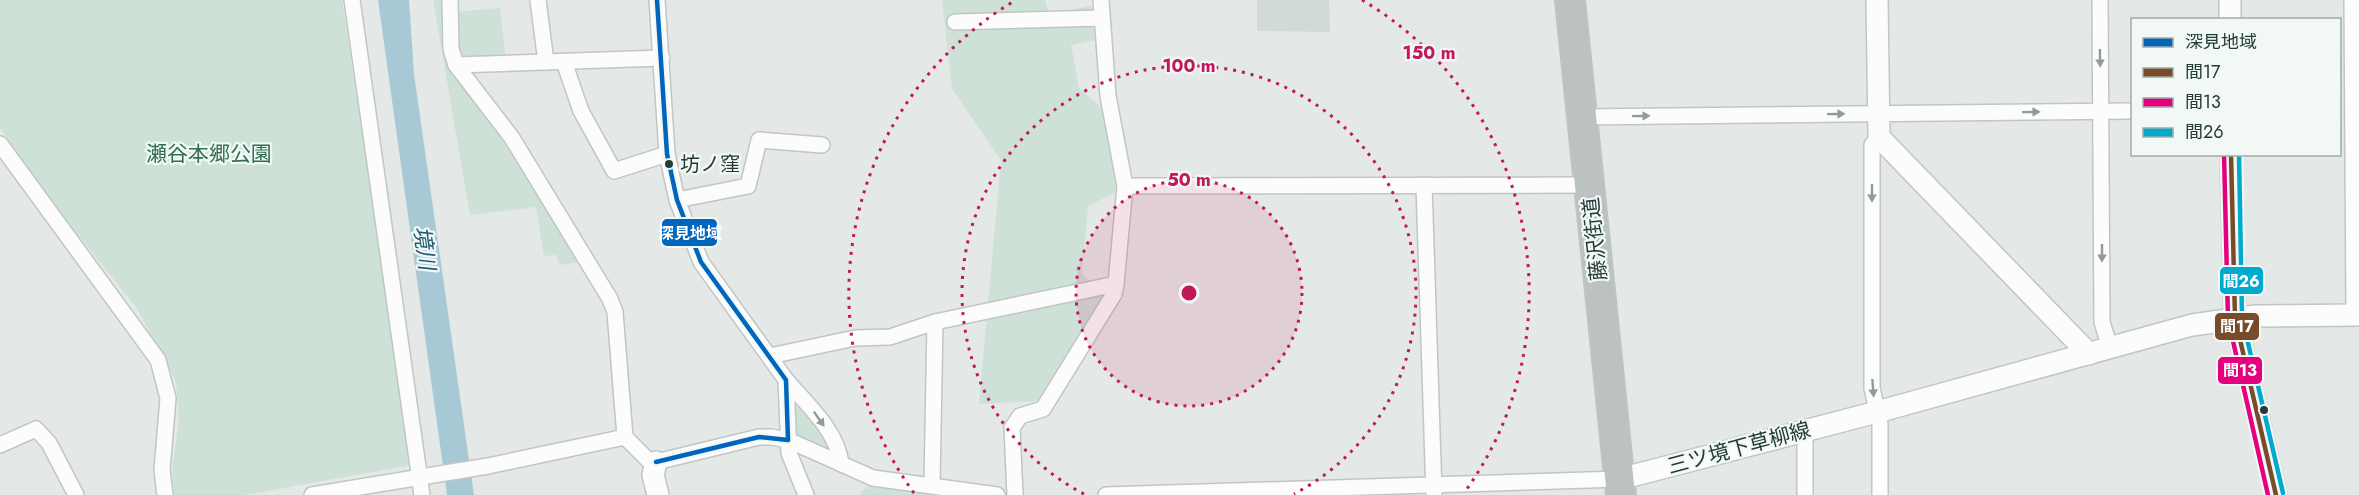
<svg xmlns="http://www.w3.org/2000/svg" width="2359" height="495" font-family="Jost,'Noto Sans JP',sans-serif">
<rect width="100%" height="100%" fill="#e4e9e7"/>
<path fill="#d2dad8" d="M1257 0H1329L1330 32 1257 31Z"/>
<g fill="#cee1d6">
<path d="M0 0H342L412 465 244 495H174L172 471 179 419 176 382 136 307 40 188 0 128Z"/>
<path d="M433 0H445L444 45 440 46 452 73 498 133 580 262 560 265 556 255 544 256 536 207 470 215Z"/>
<path d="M942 0H1045L1049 14 1091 6 1095 40 1071 45 1079 88 1105 111 1116 192 1088 206 1082 273 1104 297 1037 401 979 404 1001 160 952 89Z"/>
<path d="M500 8 506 61 465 65 455 47V12Z"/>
<path d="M794 407H801L828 447 795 436Z"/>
<path d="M866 486 929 495H860Z"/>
</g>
<path fill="#a7c9d5" d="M378 0H409L414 74 474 495H447Z"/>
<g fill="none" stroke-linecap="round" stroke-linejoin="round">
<g stroke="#c1c6c4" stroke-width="18">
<g id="street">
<path d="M352 0 422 495"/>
<path d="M450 0 451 49 456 65 512 138 610 299 615 312 625 437"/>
<path d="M538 0 546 62"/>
<path d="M657 0 667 154 677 200 701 262 786 380 789 453 806 495"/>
<path d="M2100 0 2102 322 2110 348"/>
<path d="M2352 0 2354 315"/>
<path d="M955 22 1102 18"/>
<path d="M564 62 581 111 614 171 667 154"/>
<path d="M456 65 662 58"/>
<path d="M1582 117 2132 111"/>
<path d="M1879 137 1872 145V388L1880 424V495"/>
<path d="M0 144 158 360 168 398 162 470 165 495"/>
<path d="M1424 185 1434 494"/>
<path d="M1125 186 1589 185"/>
<path d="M677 200 748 186 759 140 822 145"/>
<path d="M935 322 1116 284"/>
<path d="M770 356 855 338 890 337 935 322 932 484"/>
<path d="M786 380C807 404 838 432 841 464"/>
<path d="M0 445 36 429 49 443 76 495"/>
<path d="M312 495 488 466 625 437 648 460 656 462 759 437H771L788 440 873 478 997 495"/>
<path d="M1015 495 1012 428 1020 416 1043 409 1114 294 1116 284 1125 186 1108 96 1101 0"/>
<path d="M1106 495 1620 479"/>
<path d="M1805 495V430"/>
</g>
</g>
<g stroke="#c0c6c5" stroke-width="24">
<g id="secondary">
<path d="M1877 0 1879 137 2089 354"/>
<path d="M2230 0V20"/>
<path d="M2231 154 2235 318 2276 495"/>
<path d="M656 462 653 475 658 495"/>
<path d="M1620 479 1877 412 2192 325 2256 316 2359 315"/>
</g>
</g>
<g stroke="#bdc5c3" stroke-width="32">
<path id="highway" d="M1570 0 1621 495"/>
</g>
<use href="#street" stroke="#fbfcfb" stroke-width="15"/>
<use href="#secondary" stroke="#fbfcfb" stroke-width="21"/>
<use href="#highway" stroke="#bbc2c1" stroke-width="28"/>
<g stroke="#f2f8f6" stroke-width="9">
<g id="bus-1">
<path d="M657 0 667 154 677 200 701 262 786 380 788 440"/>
<path d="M656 462 759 437 788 440"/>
</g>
</g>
<g stroke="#f2f8f6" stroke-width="9">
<path id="bus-2" d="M2231 154 2235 318 2276 495"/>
</g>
<g stroke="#f2f8f6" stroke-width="9">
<path id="bus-3" d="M2224 154 2228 319 2268 495"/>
</g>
<g stroke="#f2f8f6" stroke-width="9">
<path id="bus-4" d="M2239 154 2242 317 2283 493"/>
</g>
<use href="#bus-1" stroke="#0065bd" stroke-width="4.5"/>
<use href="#bus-2" stroke="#7a4b2a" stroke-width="4.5"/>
<use href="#bus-3" stroke="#e5007d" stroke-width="4.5"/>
<use href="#bus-4" stroke="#00a9ce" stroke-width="4.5"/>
</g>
<defs><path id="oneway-solid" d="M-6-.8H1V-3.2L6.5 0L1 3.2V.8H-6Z" transform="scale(1.5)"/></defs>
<g fill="#8f9c9a">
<use href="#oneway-solid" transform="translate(2100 58) rotate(89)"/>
<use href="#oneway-solid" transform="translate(2031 112) rotate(-1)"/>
<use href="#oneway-solid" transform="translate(1836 114) rotate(-1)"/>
<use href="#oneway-solid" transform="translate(1641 116) rotate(-1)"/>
<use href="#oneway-solid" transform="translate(1872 193) rotate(90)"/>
<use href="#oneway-solid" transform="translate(2102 253) rotate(90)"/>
<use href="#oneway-solid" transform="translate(1873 388) rotate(86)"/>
<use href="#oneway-solid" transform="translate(819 419) rotate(55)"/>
</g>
<circle cx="1189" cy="293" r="113" fill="#c2185b" fill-opacity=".12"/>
<g fill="none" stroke="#c2185b" stroke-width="3" stroke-dasharray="3 6">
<circle cx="1189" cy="293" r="113"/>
<path d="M1084 494A227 227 0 1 1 1294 494"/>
<path d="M914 493A340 340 0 0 1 1016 0M1362 0A340 340 0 0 1 1464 493"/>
</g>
<g fill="#233b38" stroke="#f2f8f6" stroke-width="2">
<circle cx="669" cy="164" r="5"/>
<circle cx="2264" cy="410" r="5"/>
</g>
<g text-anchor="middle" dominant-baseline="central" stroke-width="4.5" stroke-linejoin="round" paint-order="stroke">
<g font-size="20" fill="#233b38" stroke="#f2f8f6" text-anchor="start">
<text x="680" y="164">坊ノ窪</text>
</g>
<g font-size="21" fill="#307051" stroke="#f2f8f6">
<text x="209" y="154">瀬谷本郷公園</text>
</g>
<g font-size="21" fill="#233b38" stroke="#f2f8f6">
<text transform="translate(1595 239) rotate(-96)">藤沢街道</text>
<text transform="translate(1739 448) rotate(-15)">三ツ境下草柳線</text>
</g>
<g font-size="22" font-style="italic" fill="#215b73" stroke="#f2f8f6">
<text transform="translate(425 248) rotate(82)">境川</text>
</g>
</g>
<circle cx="1189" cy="293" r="9" fill="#c2185b" stroke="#f2f8f6" stroke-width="3"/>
<g font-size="18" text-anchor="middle" font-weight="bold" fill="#c2185b" stroke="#f2f8f6" stroke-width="4.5" stroke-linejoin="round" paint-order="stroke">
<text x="1429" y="59">150 m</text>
<text x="1189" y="72">100 m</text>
<text x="1189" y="186">50 m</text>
</g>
<g stroke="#f2f8f6" stroke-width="2">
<rect x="661" y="218" width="57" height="29" rx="6" fill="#0065bd"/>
<rect x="2219" y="266" width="45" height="29" rx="6" fill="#00a9ce"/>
<rect x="2214" y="312" width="46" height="29" rx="6" fill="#7a4b2a"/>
<rect x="2217" y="356" width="46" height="29" rx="6" fill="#e5007d"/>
</g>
<g font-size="16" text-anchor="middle" font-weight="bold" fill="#fff">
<text x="690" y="239">深見地域</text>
<text x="2241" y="287">間26</text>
<text x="2237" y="332">間17</text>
<text x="2240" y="376">間13</text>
</g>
<rect x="2131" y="18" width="210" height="138" fill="#f2f8f6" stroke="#9facaa" stroke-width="1.5"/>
<rect x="2143" y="38" width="30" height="9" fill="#0065bd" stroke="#9facaa" stroke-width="1.5"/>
<text x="2185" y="48" font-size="18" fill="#233b38">深見地域</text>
<rect x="2143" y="68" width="30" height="9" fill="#7a4b2a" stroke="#9facaa" stroke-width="1.5"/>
<text x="2185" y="78" font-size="18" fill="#233b38">間17</text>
<rect x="2143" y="98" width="30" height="9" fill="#e5007d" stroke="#9facaa" stroke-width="1.5"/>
<text x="2185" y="108" font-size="18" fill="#233b38">間13</text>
<rect x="2143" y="128" width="30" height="9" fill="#00a9ce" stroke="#9facaa" stroke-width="1.5"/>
<text x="2185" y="138" font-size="18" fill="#233b38">間26</text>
</svg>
